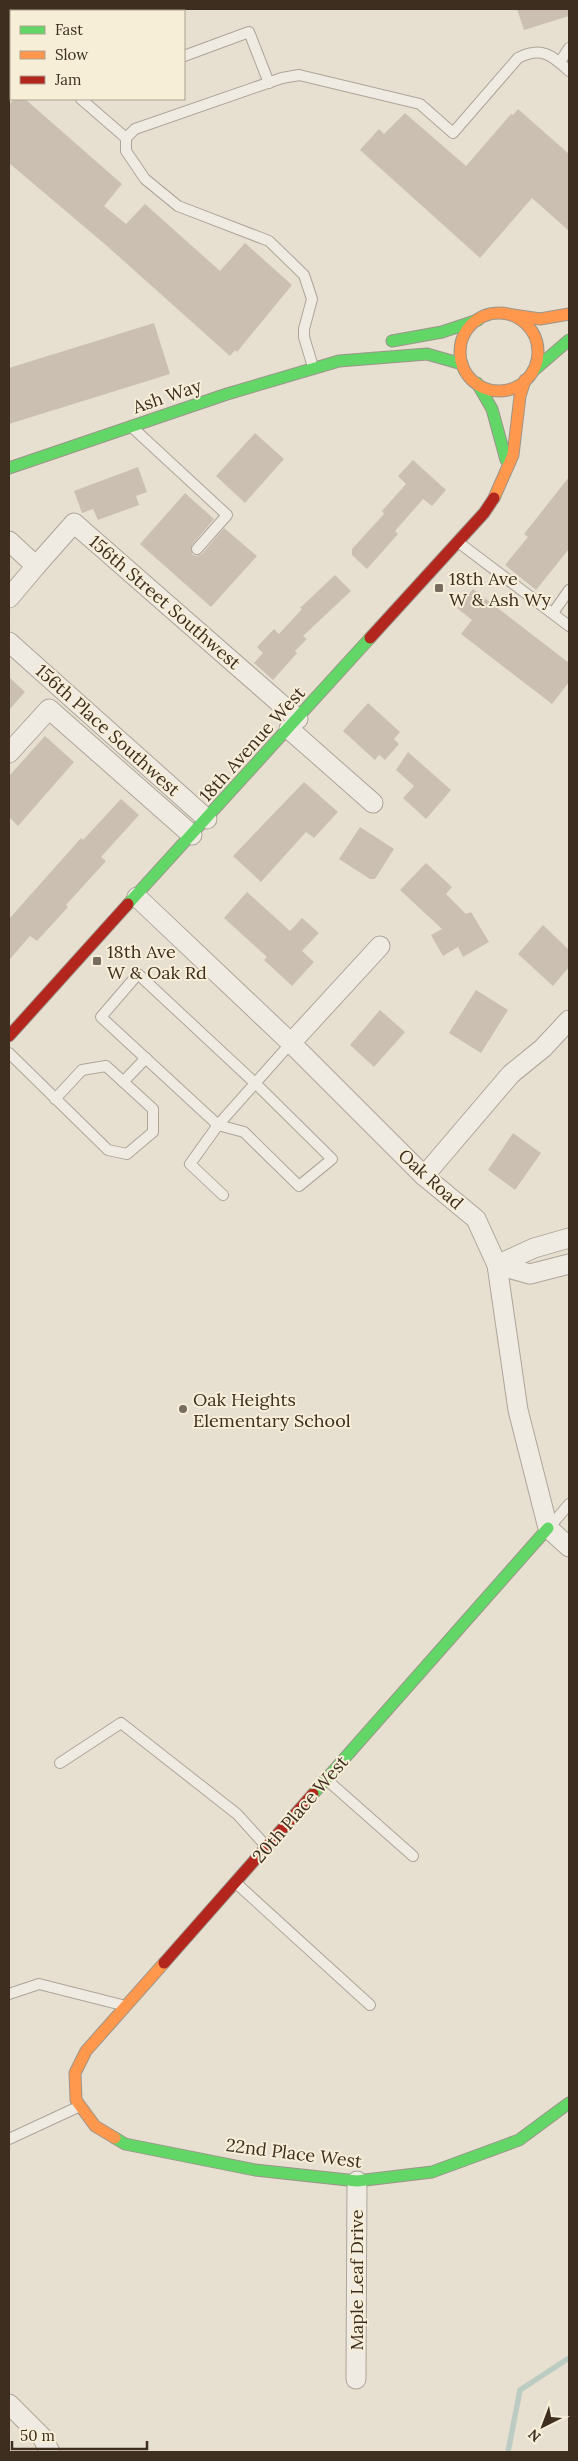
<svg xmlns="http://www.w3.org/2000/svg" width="578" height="2461" font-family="Lora,serif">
<rect width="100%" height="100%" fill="#e7e0d1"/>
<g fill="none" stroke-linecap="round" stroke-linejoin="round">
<path stroke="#bcccc2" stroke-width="5.5" d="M508 2452 520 2390 569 2358"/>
</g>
<g fill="#cbbfb2">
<path d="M517 9H569V16L524 30Z"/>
<path d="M14 99H25L122 184 104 206 126 224 145 204 220 271 245 243 292 285 237 352 235 350 230 356 107 246 9 163V105Z"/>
<path d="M518 109 569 154V231L532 198 480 258 360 150 379 129 384 134 405 113 466 166 511 114 513 115Z"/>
<path d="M154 323 170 374 9 424V368Z"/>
<path d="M255 433 284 459 245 503 216 476Z"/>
<path d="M413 460 446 490 432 506 423 499 395 531 398 534 367 569 352 555V549L384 514 382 511 406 484 398 476Z"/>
<path d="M138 467 147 492 136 496 139 505 98 520 93 509 82 513 74 491Z"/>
<path d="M569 477V549L536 590 505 565 528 537 524 534Z"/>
<path d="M185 493 214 519 192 545V554L196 556 202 554 224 528 257 556 211 607 140 544Z"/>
<path d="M335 575 351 591 303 636 307 639 295 651 297 653 273 680 254 663 263 653 257 647 274 629 279 634 302 609 300 608Z"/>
<path d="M473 589 569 663V682L552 704 461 634 472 620 457 608Z"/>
<path d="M9 677 25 692 9 710Z"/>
<path d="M368 703 400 732 394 739 399 744 385 760 379 755 375 760 343 731Z"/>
<path d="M45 736 74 762 18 826 9 817V776Z"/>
<path d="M408 752 451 790 426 819 403 798 414 786 396 770Z"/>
<path d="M304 782 338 812 314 838 306 832 261 882 233 856Z"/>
<path d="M121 799 139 815 101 857 106 861 66 905 68 907 37 941 30 936 9 960V919L81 838 83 840Z"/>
<path d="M360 827 394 849 375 879H370L339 859Z"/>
<path d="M426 863 452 887 446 894 466 914 471 912 489 942 463 957 458 947 443 956 431 935 442 929 400 890Z"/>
<path d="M247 892 290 931 302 918 319 933 302 951 314 962 292 986 264 960 267 957 224 918Z"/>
<path d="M543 925 569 950V967L553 986 518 954Z"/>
<path d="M476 990 508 1010 481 1053 449 1033Z"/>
<path d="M380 1010 405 1032 374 1067 350 1045Z"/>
<path d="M513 1133 541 1153 515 1190 488 1170Z"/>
</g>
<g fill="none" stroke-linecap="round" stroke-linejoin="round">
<g stroke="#ada599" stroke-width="12">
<g id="lane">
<path d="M184 56 249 32 269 83"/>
<path d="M560 62 569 48"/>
<path d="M9 91 11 90"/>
<path d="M81 99 126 138"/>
<path d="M313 367 304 337V329L312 299 304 275 269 241 178 206 145 179 126 151V138L135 129 282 78 299 75 420 104 453 133 518 58C541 46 552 55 569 71"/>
<path d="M134 429 227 515 197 549"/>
<path d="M458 542 569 626"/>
<path d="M553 613 569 590"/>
<path d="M138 974 255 1083 332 1159 299 1186 244 1132 218 1125 101 1017Z"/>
<path d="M9 1053 108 1150 127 1154 153 1132V1109L106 1066 82 1070 55 1099"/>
<path d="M123 1082 146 1058"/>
<path d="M223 1195 190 1164 218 1125 291 1043"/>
<path d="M549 1528 569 1504"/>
<path d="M60 1763 121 1723 237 1814 266 1846"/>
<path d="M327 1780 413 1856"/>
<path d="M236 1883 370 2005"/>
<path d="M9 1994 39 1984 122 2005"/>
<path d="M9 2139 78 2107"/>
</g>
</g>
<g stroke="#ada599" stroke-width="21">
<g id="street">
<path d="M9 541 36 566 9 598"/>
<path d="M36 566 74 523 298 719"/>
<path d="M9 642 207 819"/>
<path d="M289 729 373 803"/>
<path d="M9 753 49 709 192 835"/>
<path d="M137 897 291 1043 424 1176 476 1219 497 1265 518 1410 548 1528 569 1547"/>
<path d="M291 1043 380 946"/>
<path d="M424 1176 511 1074 543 1048 569 1020"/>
<path d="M497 1265 534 1248 569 1238"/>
<path d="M497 1265 530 1274 569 1264"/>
<path d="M356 2379 357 2181"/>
<path d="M9 2404 42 2437 50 2452"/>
</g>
</g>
<g stroke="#9c958a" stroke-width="13">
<g id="fast">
<path d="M392 341 442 332 478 320"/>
<path d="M533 371 569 340"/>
<path d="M477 383 492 409 506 460"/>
<path d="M9 468 227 394 339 361 427 354 462 364"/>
<path d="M128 904 370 638"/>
<path d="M313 1794 548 1528"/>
<path d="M115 2138 125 2144 255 2170 357 2181 432 2172 519 2140 569 2103"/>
</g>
</g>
<g stroke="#9c958a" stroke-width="13">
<g id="slow">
<circle cx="499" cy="352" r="39"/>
<path d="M513 315 540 319 569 314"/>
<path d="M494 498 513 455 520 396 525 380"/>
<path d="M115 2138 95 2126 76 2100 75 2073 86 2051 164 1963"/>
</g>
</g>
<g stroke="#9c958a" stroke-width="13">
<g id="jam">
<path d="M370 638 484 513 494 498"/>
<path d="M9 1036 128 904"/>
<path d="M164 1963 313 1794"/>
</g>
</g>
<use href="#lane" stroke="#efebe3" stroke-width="10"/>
<use href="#street" stroke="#efebe3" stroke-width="19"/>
<use href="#fast" stroke="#63d668" stroke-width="11"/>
<use href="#slow" stroke="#ff974d" stroke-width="11"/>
<use href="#jam" stroke="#b3261e" stroke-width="11"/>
</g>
<g fill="#786c5e" stroke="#f7eed8" stroke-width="2">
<rect x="434" y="583" width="10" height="10" rx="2.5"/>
<rect x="92" y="956" width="10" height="10" rx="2.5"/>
<circle cx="183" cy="1409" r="5"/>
</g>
<g text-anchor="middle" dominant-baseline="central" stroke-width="4" stroke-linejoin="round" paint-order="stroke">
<g font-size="18" fill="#3d2e20" stroke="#f7eed8">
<text transform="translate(167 396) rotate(-19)">Ash Way</text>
<text transform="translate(165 602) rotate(41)">156th Street Southwest</text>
<text transform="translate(108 730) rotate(42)">156th Place Southwest</text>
<text transform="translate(252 744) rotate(-48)">18th Avenue West</text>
<text transform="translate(431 1179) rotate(42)">Oak Road</text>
<text transform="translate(300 1809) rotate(-49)">20th Place West</text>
<text transform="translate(294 2153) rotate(7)">22nd Place West</text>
<text transform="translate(356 2280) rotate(-90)">Maple Leaf Drive</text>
</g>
<g font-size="18" fill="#3d2e20" stroke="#f7eed8" text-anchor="start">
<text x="449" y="578">18th Ave<tspan x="449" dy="21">W &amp; Ash Wy</tspan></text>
<text x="107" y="951">18th Ave<tspan x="107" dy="21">W &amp; Oak Rd</tspan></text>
<text x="193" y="1399">Oak Heights<tspan x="193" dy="21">Elementary School</tspan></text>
</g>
</g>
<rect width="578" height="2461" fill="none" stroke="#3d2e20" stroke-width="20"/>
<rect x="10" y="10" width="175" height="90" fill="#f7eed8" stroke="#ada18e"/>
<rect x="20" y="26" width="25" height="8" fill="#63d668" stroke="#ada18e"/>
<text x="55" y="35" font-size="15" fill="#3d2e20">Fast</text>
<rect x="20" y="51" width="25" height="8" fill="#ff974d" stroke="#ada18e"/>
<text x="55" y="60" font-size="15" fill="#3d2e20">Slow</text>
<rect x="20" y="76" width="25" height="8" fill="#b3261e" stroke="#ada18e"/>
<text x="55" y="85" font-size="15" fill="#3d2e20">Jam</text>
<g transform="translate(543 2426) rotate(222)" stroke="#f7eed8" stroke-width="4" paint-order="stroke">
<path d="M0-4L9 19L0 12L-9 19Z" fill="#3d2e20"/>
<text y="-8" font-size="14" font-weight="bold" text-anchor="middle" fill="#3d2e20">N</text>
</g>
<path d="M12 2441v8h135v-8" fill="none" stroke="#3d2e20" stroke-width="2.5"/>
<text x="20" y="2441" font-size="15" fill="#3d2e20" stroke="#f7eed8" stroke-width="4" paint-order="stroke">50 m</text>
</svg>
